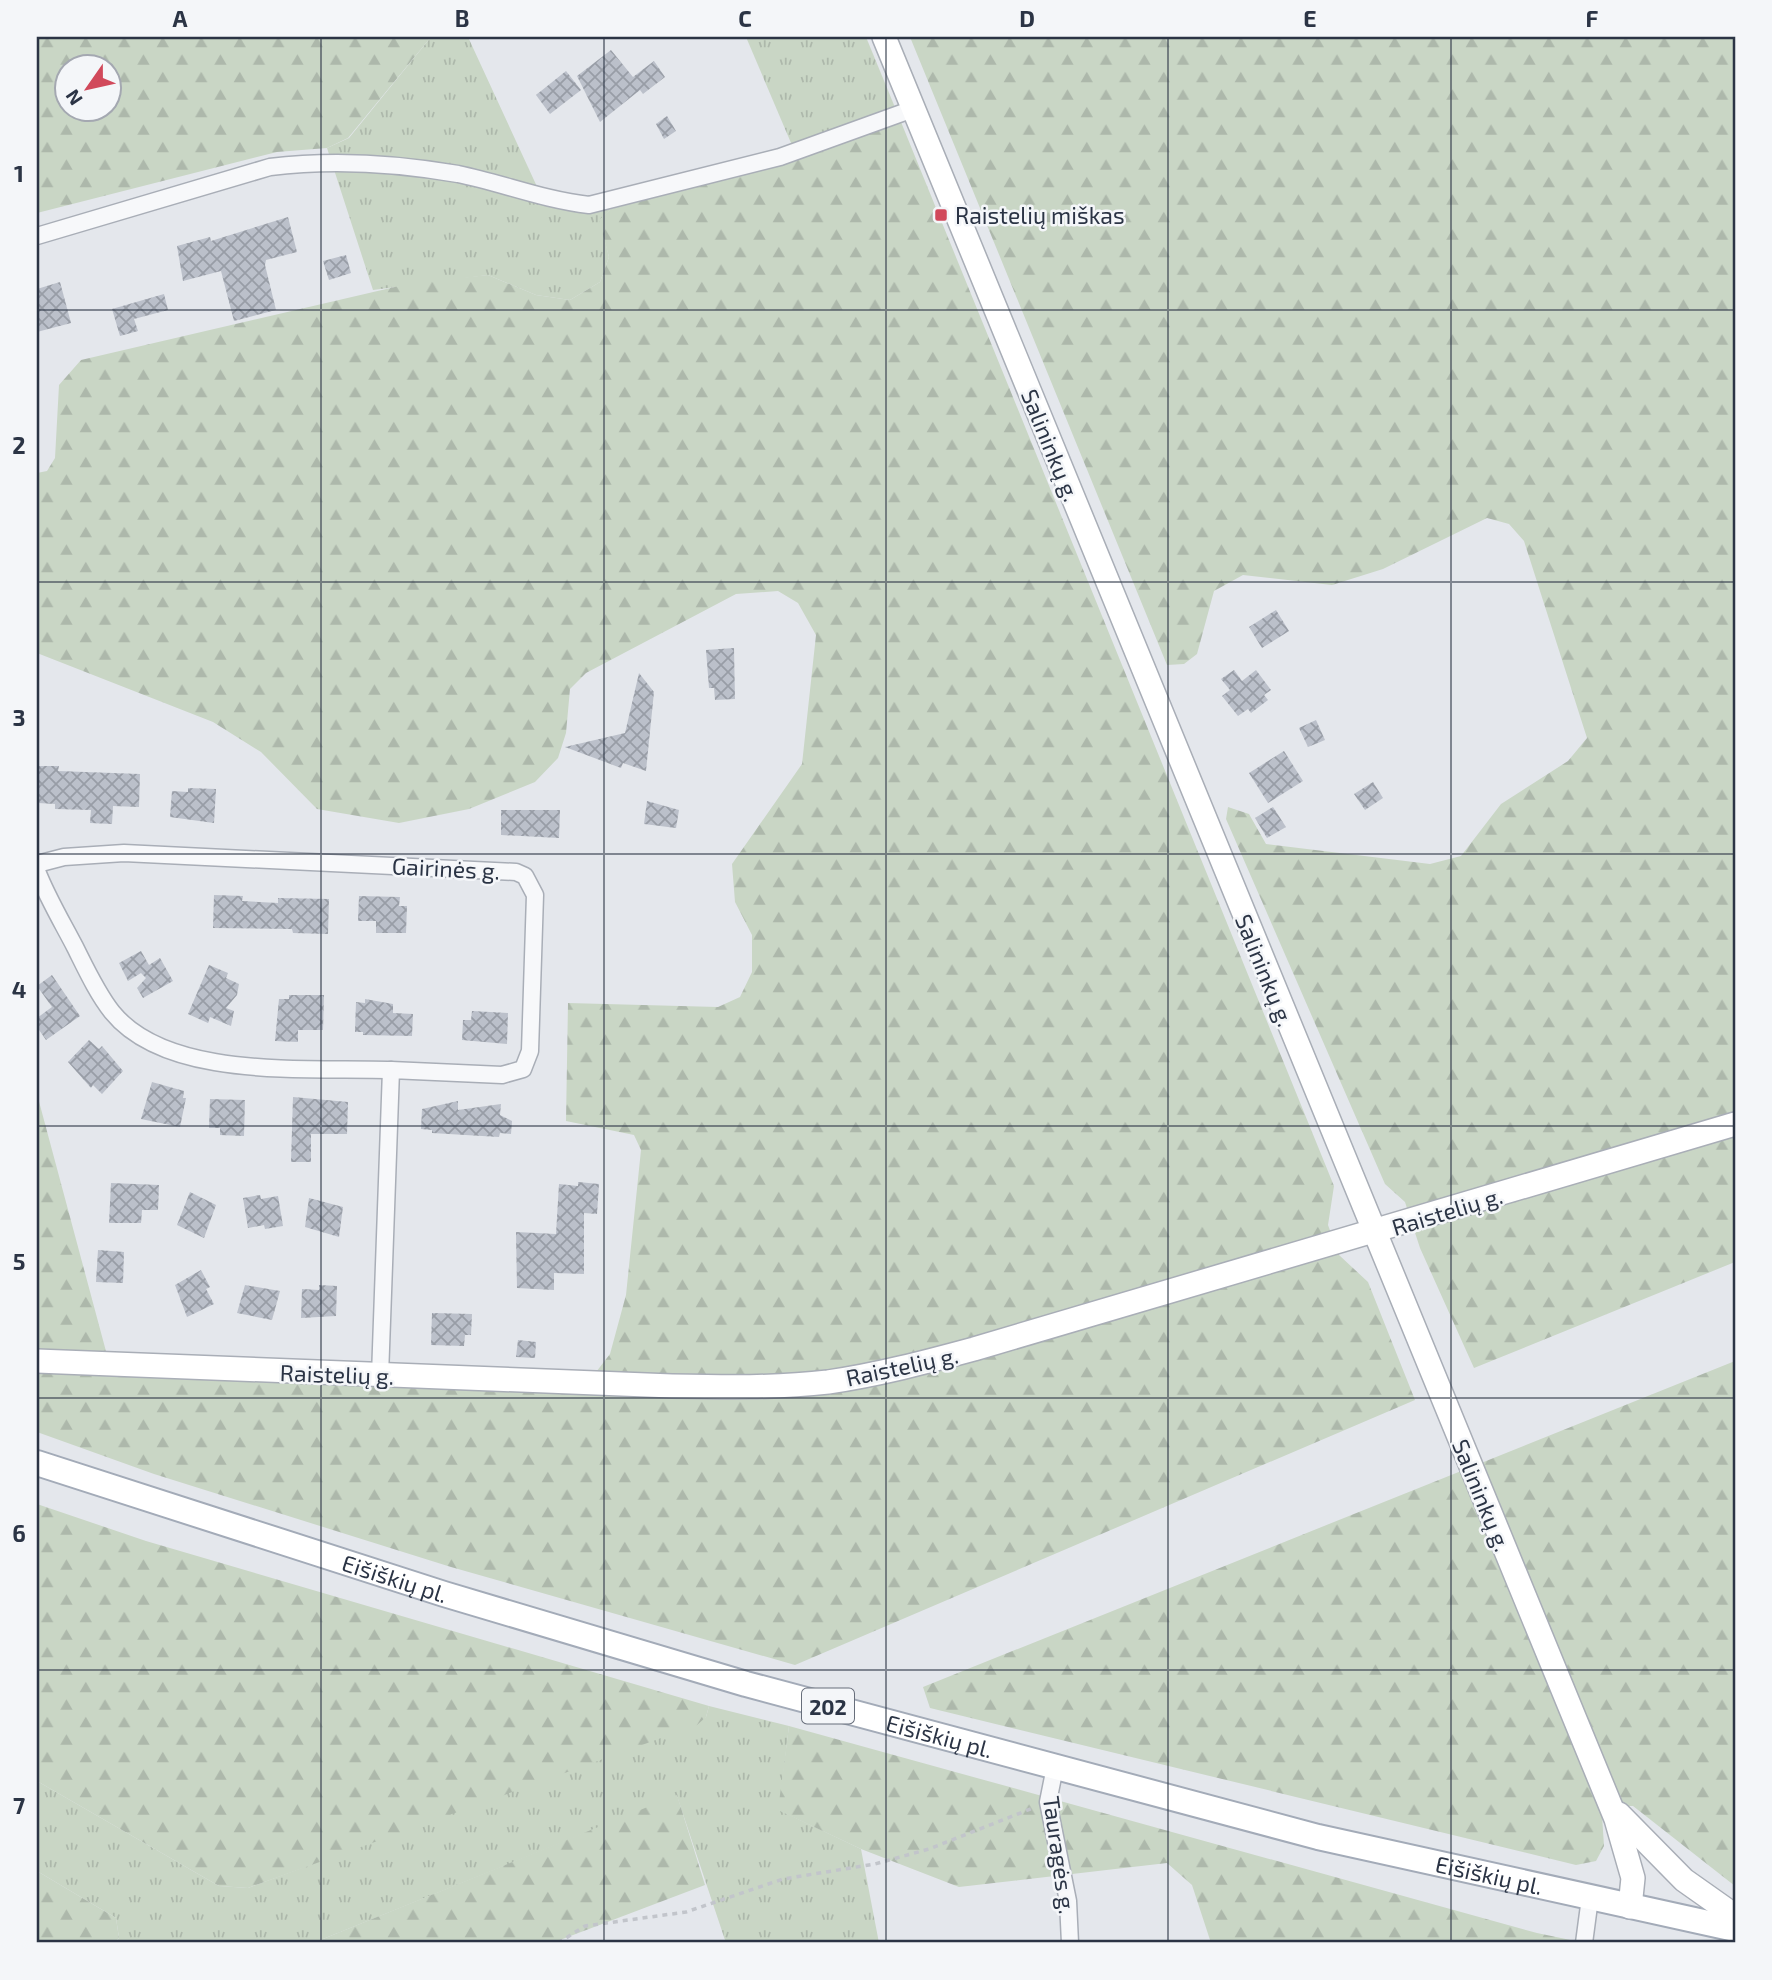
<svg xmlns="http://www.w3.org/2000/svg" width="1772" height="1980" font-family="'Exo 2',sans-serif">
<defs>
<pattern id="grass-tufts" width="24" height="20" patternUnits="userSpaceOnUse" patternTransform="scale(1.75)"><rect width="24" height="20" fill="#c9d6c5"/><path d="M3 7l-1-3M5 7V3M7 7l1-3M15 17l-1-3M17 17v-4M19 17l1-3" fill="none" stroke="#adb8ab"/></pattern>
<pattern id="forest-firs" width="22" height="20" patternUnits="userSpaceOnUse" patternTransform="scale(1.75)"><rect width="22" height="20" fill="#c9d6c5"/><path d="M5 1l3.5 6h-7zM16 11l3.5 6h-7z" fill="#adb8ab"/></pattern>
<pattern id="building-cross-hatch" width="8" height="8" patternUnits="userSpaceOnUse" patternTransform="scale(1.75)"><rect width="8" height="8" fill="#bbc0ca"/><path d="M0 0l8 8M0 8l8-8" fill="none" stroke="#989da6"/></pattern>
</defs>
<rect width="100%" height="100%" fill="#e4e7ec"/>
<g fill="url(#grass-tufts)">
<path d="M431 37H468L545 204C567 213 587 213 611 209L600 220 609 257 600 282 570 300 536 295 488 275 373 290 327 148 349 138Z"/>
<path d="M746 37H866L901 122 797 157Z"/>
<path d="M709 1706 789 1726 779 1810 861 1849 879 1943H726L677 1796 313 1943H114L119 1938 116 1918 37 1871V1781L219 1886 248 1888 706 1717Z"/>
</g>
<g fill="url(#forest-firs)" fill-rule="evenodd">
<path d="M37 37H431L348 138 327 148 277 152 37 213ZM108 66V108H66V66Z"/>
<path d="M910 37H1735V1262L1474 1368 1420 1248 1405 1202 1385 1184 1226 819 1228 807 1249 814 1266 844 1430 864 1461 856 1501 804 1568 761 1587 738 1524 541 1509 524 1487 518 1383 569 1332 585 1243 575 1214 591 1197 654 1184 664 1167 665Z"/>
<path d="M901 122 1334 1186 1328 1225 1339 1255 1368 1282 1415 1400 795 1665 451 1567 154 1474 37 1432V1094L107 1355 593 1376 610 1354 626 1295 641 1150 634 1135 566 1121 568 1003 718 1007 740 997 752 972V935L735 902 732 864 802 764 816 635 798 603 778 591 736 594 586 673 570 689 566 733 558 758 535 782 469 809 399 823 317 809 261 752 213 722 37 653V473L47 471 55 458 59 385 81 360 412 283 488 275 536 295 570 300 600 282 609 257 599 220 611 209 797 157Z"/>
<path d="M1735 1361V1886L1633 1806H1614L1602 1815 1604 1846 1596 1861 1576 1865 930 1708 923 1687Z"/>
<path d="M37 1504 146 1541 709 1706 706 1717 697 1725 248 1888 219 1886 37 1781Z"/>
<path d="M789 1726 1537 1933 1585 1943H1211L1192 1885 1167 1863 959 1887 861 1849 778 1810Z"/>
<path d="M677 1795 705 1885 552 1943H313Z"/>
<path d="M37 1871 116 1918 119 1938 114 1943H37Z"/>
</g>
<g fill="url(#building-cross-hatch)">
<path d="M611 50 633 77 654 61 665 77 643 94 640 90 600 122 577 76Z"/>
<path d="M566 71 581 90 550 114 536 95Z"/>
<path d="M667 116 676 131 664 139 656 124Z"/>
<path d="M288 217 297 252 266 260 265 265 276 310 234 321 221 271 183 281 177 246 210 237 211 241Z"/>
<path d="M346 255 351 273 329 280 323 261Z"/>
<path d="M60 282 71 323 37 332V289Z"/>
<path d="M164 294 168 310 134 319 138 331 120 336 112 309Z"/>
<path d="M1276 610 1289 631 1262 648 1249 627Z"/>
<path d="M734 648 735 699 715 700 714 688H709L706 650Z"/>
<path d="M1234 670 1242 681 1256 670 1271 690 1264 695 1268 700 1251 713 1248 709 1238 716 1222 696 1230 690 1221 679Z"/>
<path d="M639 673 654 692 646 771 623 763 621 768 565 747 625 733Z"/>
<path d="M1316 720 1325 740 1308 747 1299 728Z"/>
<path d="M1284 751 1303 781 1268 803 1249 773Z"/>
<path d="M37 766H59L58 771 140 774 139 807 113 806 112 824 90 823 91 810 55 809V804L38 803Z"/>
<path d="M1373 782 1383 798 1365 810 1354 794Z"/>
<path d="M188 788 216 789 214 823 170 817 172 791 188 792Z"/>
<path d="M647 801 679 810 676 828 644 824Z"/>
<path d="M1273 807 1286 827 1267 838 1255 818Z"/>
<path d="M501 810H560L559 838 501 835Z"/>
<path d="M214 895 243 896 242 901 278 903V898L329 899 328 934 293 933 292 929 213 928Z"/>
<path d="M359 896 400 897 399 906H407L406 933H376V921H358Z"/>
<path d="M141 951 149 965 160 958 173 981 143 998 137 988 146 978 141 973 128 981 119 963Z"/>
<path d="M209 965 228 973 226 978 239 984 237 995 226 1008 234 1011 231 1026 210 1017 208 1023 188 1014Z"/>
<path d="M52 975 80 1016 46 1040 37 1027V1018L52 1007 37 986Z"/>
<path d="M289 995H324L323 1030H298V1042L275 1041 279 999H289Z"/>
<path d="M365 999 393 1004V1013L413 1014 412 1036 363 1035V1032H355L356 1002 365 1003Z"/>
<path d="M472 1011 508 1013 507 1044 462 1040 463 1020H471Z"/>
<path d="M89 1040 99 1049 102 1046 123 1071 102 1094 93 1085 91 1088 68 1062Z"/>
<path d="M152 1082 184 1091 183 1098H186L180 1127 141 1119Z"/>
<path d="M293 1097 348 1102 347 1134H311V1162H291Z"/>
<path d="M210 1099 245 1100 244 1136 220 1135V1128H209Z"/>
<path d="M458 1101V1110L501 1104 500 1115 512 1121 511 1134 500 1133 499 1137 432 1133V1130L421 1129 422 1109Z"/>
<path d="M578 1182 599 1184 597 1214 584 1213V1274L554 1273V1290L517 1288 516 1232 556 1234 559 1184 578 1186Z"/>
<path d="M111 1183 159 1185 158 1210H142L141 1223H109Z"/>
<path d="M190 1192 216 1205 204 1238 177 1225Z"/>
<path d="M260 1195 261 1199 278 1196 283 1226 265 1229 264 1225 248 1228 243 1198Z"/>
<path d="M309 1198 343 1207 339 1237 305 1227Z"/>
<path d="M98 1250 124 1252 123 1283 96 1282Z"/>
<path d="M201 1270 210 1287 206 1289 214 1304 187 1317 175 1285Z"/>
<path d="M245 1285 280 1291 272 1320 237 1313Z"/>
<path d="M319 1285 337 1286 336 1316 301 1318 302 1289 319 1290Z"/>
<path d="M432 1313 472 1314 471 1335H465L464 1346 431 1345Z"/>
<path d="M518 1340 536 1342 535 1358 516 1357Z"/>
</g>
<g fill="none" stroke-linecap="round" stroke-linejoin="round">
<g stroke="#a9aeb7" stroke-width="19">
<g id="minor">
<path d="M37 236 270 167C333 159 395 163 458 174 502 183 544 200 589 205L780 157 913 109"/>
<path d="M37 864 64 857 124 853 516 872 525 876 535 895 530 1051 523 1069 502 1075 391 1070 380 1376"/>
<path d="M37 871C47 897 62 922 75 947 86 969 97 993 112 1012 168 1081 309 1067 391 1070"/>
<path d="M1055 1767 1048 1802 1068 1901 1070 1943"/>
<path d="M1584 1943 1590 1898"/>
</g>
</g>
<g stroke="#a9aeb7" stroke-width="26">
<g id="secondary">
<path d="M884 37 1616 1819 1633 1878 1630 1907"/>
<path d="M37 1361 672 1386C724 1387 776 1388 828 1382 877 1375 926 1362 974 1349L1735 1124"/>
<path d="M1619 1814 1684 1880 1735 1916"/>
</g>
</g>
<g stroke="#a3abb8" stroke-width="28">
<g id="primary">
<path id="s1" d="M37 1463 444 1594 746 1684 1318 1837 1735 1929"/>
</g>
</g>
<path stroke="#c2c5cb" stroke-width="3.5" stroke-dasharray="5 5" stroke-linecap="butt" d="M558 1943 585 1926 686 1912 783 1879 875 1864 929 1849 1033 1808"/>
<use href="#minor" stroke="#f7f8fa" stroke-width="16"/>
<use href="#secondary" stroke="#fff" stroke-width="23"/>
<use href="#primary" stroke="#fff" stroke-width="24"/>
</g>
<path fill="none" stroke="#2b3445" stroke-width="2" stroke-opacity="0.55" d="M321 37V1943M604 37V1943M886 37V1943M1168 37V1943M1451 37V1943M37 310H1735M37 582H1735M37 854H1735M37 1126H1735M37 1398H1735M37 1670H1735"/>
<rect fill="#d1495b" stroke="#f4f6f9" stroke-width="2.5" x="934" y="208" width="14" height="14" rx="3.5"/>
<g text-anchor="middle" dominant-baseline="central" stroke-width="5" stroke-linejoin="round" paint-order="stroke">
<rect fill="#f4f6f9" stroke="#676e7b" stroke-width="2" x="802" y="1688.5" width="52" height="35" rx="5"/>
<g font-size="21" font-weight="bold" fill="#2b3445">
<text x="828" y="1706">202</text>
</g>
<g font-size="23" fill="#2b3445" stroke="#f4f6f9" text-anchor="start">
<text x="955" y="215">Raistelių miškas</text>
</g>
<g font-size="23" fill="#2b3445" stroke="#f4f6f9">
<text transform="translate(1051 445) rotate(68)">Salininkų g.</text>
<text transform="translate(446 868) rotate(3)">Gairinės g.</text>
<text transform="translate(1265 970) rotate(68)">Salininkų g.</text>
<text transform="translate(1447 1211) rotate(-17)">Raistelių g.</text>
<text transform="translate(902 1366) rotate(-12)">Raistelių g.</text>
<text transform="translate(337 1374) rotate(2)">Raistelių g.</text>
<text transform="translate(1482 1495) rotate(68)">Salininkų g.</text>
<text stroke="none"><textPath href="#s1" startOffset="376">Eišiškių pl.</textPath></text>
<text stroke="none"><textPath href="#s1" startOffset="943">Eišiškių pl.</textPath></text>
<text transform="translate(1060 1855) rotate(82)">Tauragės g.</text>
<text stroke="none"><textPath href="#s1" startOffset="1510">Eišiškių pl.</textPath></text>
</g>
</g>
<rect width="1772" height="1980" fill="none" stroke="#f4f6f9" stroke-width="77"/>
<g transform="translate(88 88) rotate(236)"><circle r="33" fill="#f4f6f9" stroke="#a4a8b1" stroke-width="2"/>
<path d="M0-5L12 26L0 18L-12 26Z" fill="#d1495b"/>
<text y="-10" font-size="19" font-weight="bold" text-anchor="middle" fill="#2b3445">N</text>
</g>
<rect x="38" y="38" width="1696" height="1903" fill="none" stroke="#2b3445" stroke-width="2.5"/>
<g font-size="23" text-anchor="middle" font-weight="bold" fill="#2b3445">
<text x="180" y="27">A</text>
<text x="462" y="27">B</text>
<text x="745" y="27">C</text>
<text x="1027" y="27">D</text>
<text x="1310" y="27">E</text>
<text x="1592" y="27">F</text>
<text x="19" y="182">1</text>
<text x="19" y="454">2</text>
<text x="19" y="726">3</text>
<text x="19" y="998">4</text>
<text x="19" y="1270">5</text>
<text x="19" y="1542">6</text>
<text x="19" y="1814">7</text>
</g>
</svg>
